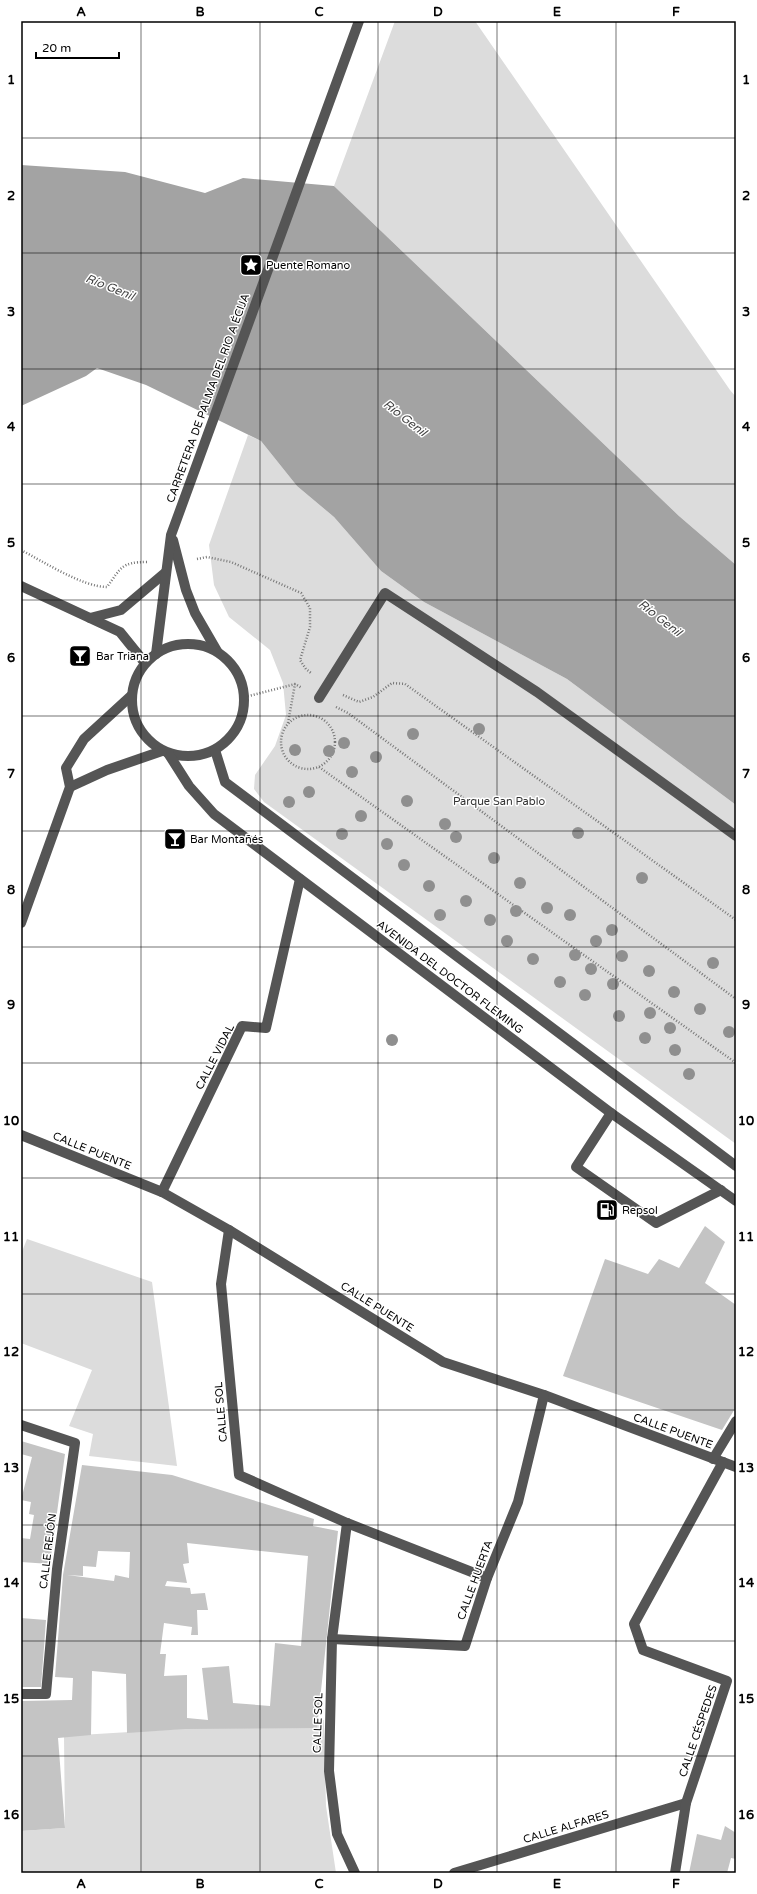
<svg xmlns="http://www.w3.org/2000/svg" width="757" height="1894" font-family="'Varela Round',sans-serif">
<rect width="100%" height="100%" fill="#fff"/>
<g fill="#dcdcdc">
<path d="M395 21H475L730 390 736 397V565L679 516 334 186Z"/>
<path d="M248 435 261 441 297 486 334 517 381 571 424 602 567 679 736 805V1144L264 802 254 789 255 775 275 746 286 715 283 683 270 650 229 617 214 585 209 545Z"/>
<path d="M27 1239 152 1282 177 1466 89 1456 93 1434 69 1426 92 1370 21 1343V1254Z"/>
<path d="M324 1720 326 1806 336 1873H21V1831L65 1828 64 1736Z"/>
</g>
<path fill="#a3a3a3" d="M21 165 125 172 205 193 243 178 334 186 679 516 736 565V805L567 679 424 602 381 571 334 517 297 486 261 441 146 385 97 368 86 376 21 406Z"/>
<g fill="#c4c4c4" fill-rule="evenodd">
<path d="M705 1226 725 1242 705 1283 736 1305V1407L722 1430 563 1376 605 1259 648 1274 659 1259 679 1268Z"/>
<path d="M21 1441 65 1454 50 1564 21 1562V1538L30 1539 34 1515 29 1514 31 1502 21 1500 32 1457 21 1454Z"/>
<path d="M82 1465 172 1475 314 1519 313 1526 338 1531 317 1728 185 1729 127 1733 126 1674 92 1671 91 1735 58 1738 65 1828 21 1831V1701L72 1700 73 1678 55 1677 63 1575ZM187 1543 308 1556 301 1646 275 1643 270 1706 233 1703 229 1666 202 1668 208 1720 187 1718V1675L164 1676 166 1654H160L164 1623 192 1627 191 1635H198L197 1610H208L205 1593 191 1594 190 1588 165 1586 167 1581 187 1583 183 1564 189 1563ZM98 1551 130 1552 129 1578 115 1575 114 1581 67 1575 83 1576V1566L96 1567Z"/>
<path d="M21 1618 46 1620 41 1687H21Z"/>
<path d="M725 1826 736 1833V1859L731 1858 727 1873H689L697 1834 721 1840Z"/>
</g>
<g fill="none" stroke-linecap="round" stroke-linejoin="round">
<g stroke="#777" stroke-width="2.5" stroke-dasharray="1 2" stroke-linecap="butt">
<path d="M21 550C44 562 83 587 107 587 121 568 121 562 147 562"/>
<path d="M197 559 207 557 231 562 301 593 310 608V627L300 660 306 669 311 673"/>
<path d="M343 695 359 702 373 697 392 683 405 684 736 920"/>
<path d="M245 697 295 684 302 688"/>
<path d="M336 707 348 713 736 999"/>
<circle cx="308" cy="742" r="27"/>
<path d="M288 723 295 684"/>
<path d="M319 767 736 1063"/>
</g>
<g stroke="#555" stroke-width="10">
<path d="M173 540 186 590 195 613 217 651"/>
<path d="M21 586 120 632 145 663"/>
<path d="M90 618 121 610 166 572"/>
<circle cx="188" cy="700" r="56"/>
<path d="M156 654 171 535 359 21"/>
<path d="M319 698 385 593 537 692 736 836"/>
<path d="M215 750 225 782 736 1166"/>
<path d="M168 753 189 786 214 814 611 1113 736 1201"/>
<path d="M70 787 107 770 162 751"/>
<path d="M21 923 70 787 66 768 84 739 132 695"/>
<path d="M611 1113 576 1167 656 1223 721 1190"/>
<path d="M21 1135 162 1192 229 1230 443 1362 544 1395 736 1467"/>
<path d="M162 1192 242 1026 266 1028 300 879"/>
<path d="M229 1230 221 1284 239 1475 347 1523 487 1578"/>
<path d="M21 1425 75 1443 57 1569 46 1694H21"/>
<path d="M713 1459 736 1421"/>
<path d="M347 1523 332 1639 329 1771 337 1834 355 1873"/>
<path d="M332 1639 465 1646 487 1578 518 1502 544 1395"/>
<path d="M454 1873 686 1803"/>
<path d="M675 1873 686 1803 727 1681 643 1650 634 1624 723 1462"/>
</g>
</g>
<g fill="#8f8f8f">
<circle cx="479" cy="729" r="6"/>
<circle cx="413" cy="734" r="6"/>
<circle cx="344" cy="743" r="6"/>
<circle cx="295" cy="750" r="6"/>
<circle cx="329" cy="751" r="6"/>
<circle cx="376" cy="757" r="6"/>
<circle cx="352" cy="772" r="6"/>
<circle cx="309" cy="792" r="6"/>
<circle cx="407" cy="801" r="6"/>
<circle cx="289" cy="802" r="6"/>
<circle cx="361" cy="816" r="6"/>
<circle cx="445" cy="824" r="6"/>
<circle cx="578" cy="833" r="6"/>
<circle cx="342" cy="834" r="6"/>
<circle cx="456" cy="837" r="6"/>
<circle cx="387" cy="844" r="6"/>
<circle cx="494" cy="858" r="6"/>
<circle cx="404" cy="865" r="6"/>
<circle cx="642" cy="878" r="6"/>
<circle cx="520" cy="883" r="6"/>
<circle cx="429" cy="886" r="6"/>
<circle cx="466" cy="901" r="6"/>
<circle cx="547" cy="908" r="6"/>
<circle cx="516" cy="911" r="6"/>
<circle cx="440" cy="915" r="6"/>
<circle cx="570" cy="915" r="6"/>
<circle cx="490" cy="920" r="6"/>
<circle cx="612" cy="930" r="6"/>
<circle cx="507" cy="941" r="6"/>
<circle cx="596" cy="941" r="6"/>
<circle cx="575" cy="955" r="6"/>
<circle cx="622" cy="956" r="6"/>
<circle cx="533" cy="959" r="6"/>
<circle cx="713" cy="963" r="6"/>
<circle cx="591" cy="969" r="6"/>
<circle cx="649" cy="971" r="6"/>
<circle cx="560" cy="982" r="6"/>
<circle cx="613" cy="984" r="6"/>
<circle cx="674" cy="992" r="6"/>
<circle cx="585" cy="995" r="6"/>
<circle cx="700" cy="1009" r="6"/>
<circle cx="650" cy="1013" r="6"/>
<circle cx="619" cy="1016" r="6"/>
<circle cx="670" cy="1028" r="6"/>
<circle cx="729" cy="1032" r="6"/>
<circle cx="645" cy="1038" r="6"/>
<circle cx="392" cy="1040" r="6"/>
<circle cx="675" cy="1050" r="6"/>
<circle cx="689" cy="1074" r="6"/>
</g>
<path fill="none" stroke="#000" stroke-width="1" stroke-opacity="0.55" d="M141 21V1873M260 21V1873M378 21V1873M497 21V1873M616 21V1873M21 138H736M21 253H736M21 369H736M21 484H736M21 600H736M21 716H736M21 831H736M21 947H736M21 1063H736M21 1178H736M21 1294H736M21 1410H736M21 1525H736M21 1641H736M21 1756H736"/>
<defs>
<g id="sight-square" transform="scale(1.15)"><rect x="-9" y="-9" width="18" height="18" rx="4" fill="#000" stroke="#fff"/><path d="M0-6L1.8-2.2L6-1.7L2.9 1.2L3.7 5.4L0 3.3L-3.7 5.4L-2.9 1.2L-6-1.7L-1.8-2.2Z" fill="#fff"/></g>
<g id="bar-square" transform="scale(1.15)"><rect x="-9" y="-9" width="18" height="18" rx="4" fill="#000" stroke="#fff"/><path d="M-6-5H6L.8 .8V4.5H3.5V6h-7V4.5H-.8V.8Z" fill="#fff"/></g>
<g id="fuel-square" transform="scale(1.15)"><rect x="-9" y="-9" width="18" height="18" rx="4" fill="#000" stroke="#fff"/><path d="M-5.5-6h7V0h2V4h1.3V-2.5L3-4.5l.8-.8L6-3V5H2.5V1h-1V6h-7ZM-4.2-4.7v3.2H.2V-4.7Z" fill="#fff"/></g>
</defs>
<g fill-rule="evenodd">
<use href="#sight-square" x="251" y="265"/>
<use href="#bar-square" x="80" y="656"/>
<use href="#bar-square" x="175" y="839"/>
<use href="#fuel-square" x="607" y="1210"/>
</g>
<g text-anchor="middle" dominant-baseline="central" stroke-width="3" stroke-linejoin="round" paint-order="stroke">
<g font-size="11" fill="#000" stroke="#fff" text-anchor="start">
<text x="266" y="265">Puente Romano</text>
<text x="96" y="656">Bar Triana</text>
<text x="190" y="839">Bar Montañés</text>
<text x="622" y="1210">Repsol</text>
</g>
<g font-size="11" fill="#000" stroke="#fff">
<text transform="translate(208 398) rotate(-70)">CARRETERA DE PALMA DEL RIO A ÉCIJA</text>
<text transform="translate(450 977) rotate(37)">AVENIDA DEL DOCTOR FLEMING</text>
<text transform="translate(215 1057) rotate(-63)">CALLE VIDAL</text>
<text transform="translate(92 1151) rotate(22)">CALLE PUENTE</text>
<text transform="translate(377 1307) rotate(32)">CALLE PUENTE</text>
<text transform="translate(221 1412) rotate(-95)">CALLE SOL</text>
<text transform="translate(673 1431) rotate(20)">CALLE PUENTE</text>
<text transform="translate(48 1551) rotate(-83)">CALLE REJÓN</text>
<text transform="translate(475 1580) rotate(-70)">CALLE HUERTA</text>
<text transform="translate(318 1723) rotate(-88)">CALLE SOL</text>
<text transform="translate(698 1731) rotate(-71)">CALLE CÉSPEDES</text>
<text transform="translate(566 1827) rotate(-17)">CALLE ALFARES</text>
</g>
<g font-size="11" fill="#333" stroke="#fff">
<text x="499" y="801">Parque San Pablo</text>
</g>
<g font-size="12" font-style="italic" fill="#444" stroke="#fff">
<text transform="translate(110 287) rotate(22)">Río Genil</text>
<text transform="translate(405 418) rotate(38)">Río Genil</text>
<text transform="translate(660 618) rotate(38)">Río Genil</text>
</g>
</g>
<rect width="757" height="1894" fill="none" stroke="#ffffff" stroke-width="44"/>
<path d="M36 52v6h83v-6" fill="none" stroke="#000000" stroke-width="2"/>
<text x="42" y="52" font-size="12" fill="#000000" stroke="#ffffff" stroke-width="3" paint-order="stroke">20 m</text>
<rect x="22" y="22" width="713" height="1850" fill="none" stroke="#000" stroke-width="1.5"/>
<g font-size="13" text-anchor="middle" font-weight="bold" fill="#000">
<text x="81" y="16">A</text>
<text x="200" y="16">B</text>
<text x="319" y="16">C</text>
<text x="438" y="16">D</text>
<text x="557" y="16">E</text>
<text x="676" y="16">F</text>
<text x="11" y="84">1</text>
<text x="746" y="84">1</text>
<text x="11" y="200">2</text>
<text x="746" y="200">2</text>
<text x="11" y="316">3</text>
<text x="746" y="316">3</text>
<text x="11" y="431">4</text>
<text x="746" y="431">4</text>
<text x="11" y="547">5</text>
<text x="746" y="547">5</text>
<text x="11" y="662">6</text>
<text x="746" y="662">6</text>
<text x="11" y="778">7</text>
<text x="746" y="778">7</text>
<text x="11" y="894">8</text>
<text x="746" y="894">8</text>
<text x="11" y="1009">9</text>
<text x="746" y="1009">9</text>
<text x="11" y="1125">10</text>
<text x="746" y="1125">10</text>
<text x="11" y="1241">11</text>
<text x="746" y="1241">11</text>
<text x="11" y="1356">12</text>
<text x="746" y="1356">12</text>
<text x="11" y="1472">13</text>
<text x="746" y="1472">13</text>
<text x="11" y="1587">14</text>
<text x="746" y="1587">14</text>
<text x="11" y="1703">15</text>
<text x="746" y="1703">15</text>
<text x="11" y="1819">16</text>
<text x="746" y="1819">16</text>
<text x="81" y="1888">A</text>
<text x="200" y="1888">B</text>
<text x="319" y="1888">C</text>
<text x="438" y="1888">D</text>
<text x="557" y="1888">E</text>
<text x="676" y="1888">F</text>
</g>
</svg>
